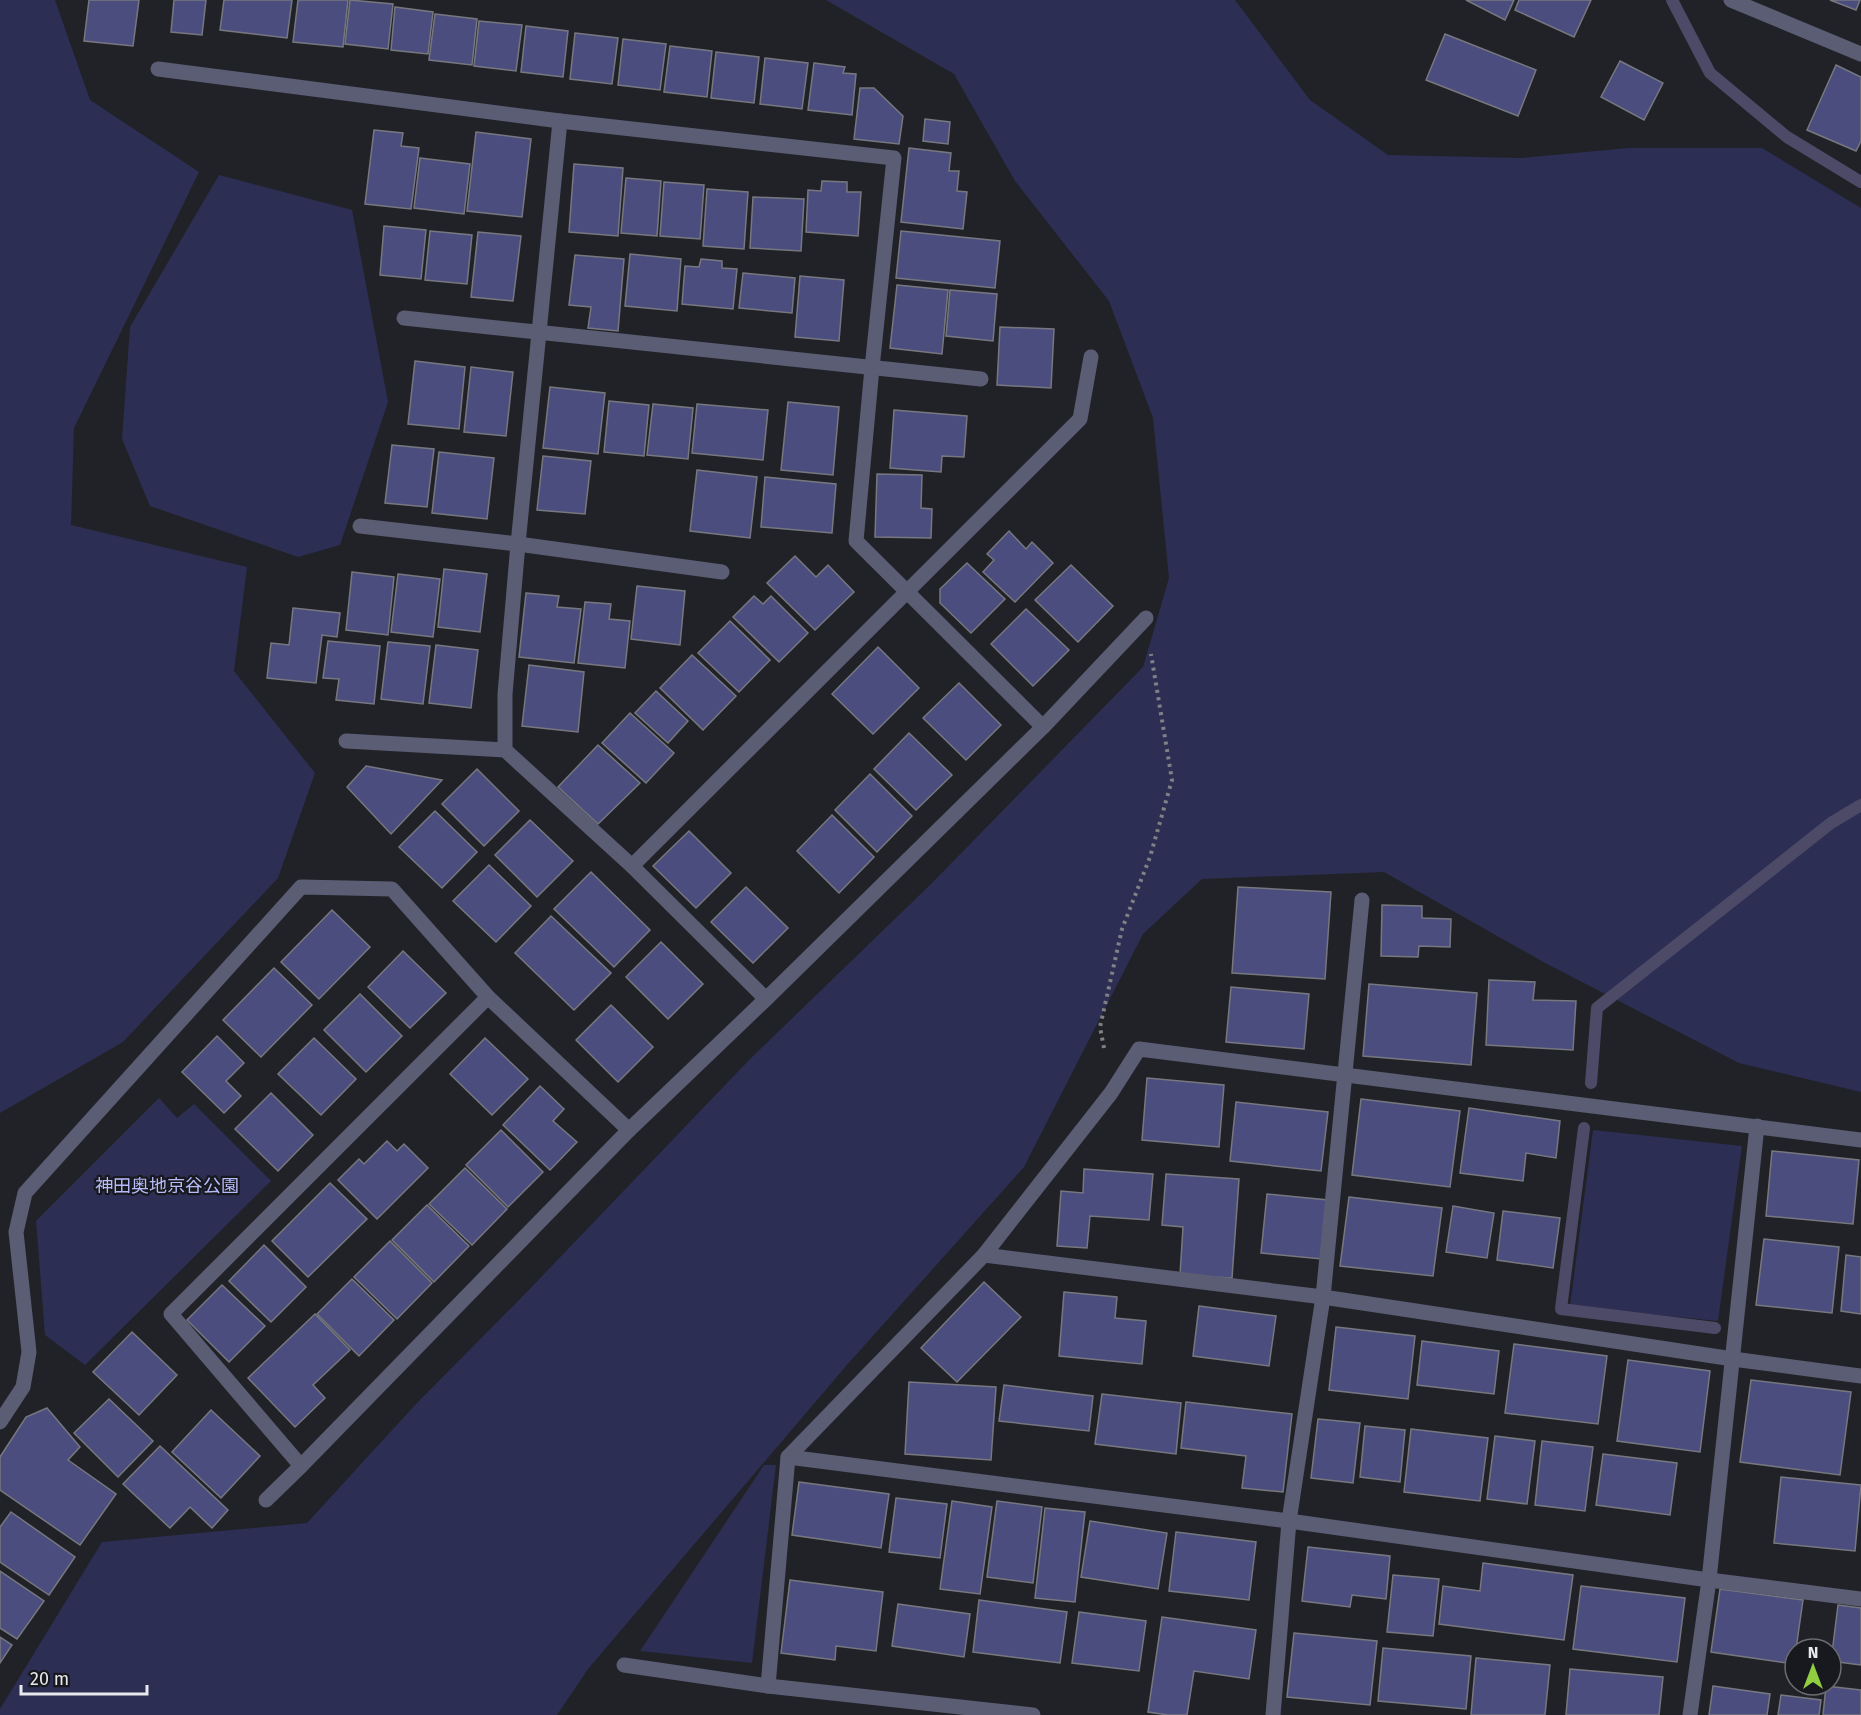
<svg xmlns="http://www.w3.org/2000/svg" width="1861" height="1715" font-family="'Fira Sans','Noto Sans JP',sans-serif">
<rect width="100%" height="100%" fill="#212227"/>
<g fill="#2c2e53">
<path d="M0 0H55L90 100 199 172 74 428 71 525 247 567 234 671 315 773 278 878 123 1042 0 1113Z"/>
<path d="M826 0H1235L1310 100 1388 155 1521 158 1628 148H1762L1861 208V1092L1739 1063 1547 964 1384 872 1202 879 1143 934 1024 1167 846 1366 588 1669 557 1715H0V1709L102 1542 307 1523 415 1405 522 1297 750 1059 931 884 1143 667 1169 578 1153 418 1109 301 1015 181 954 74Z"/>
<path d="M219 175 352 210 388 402 340 545 298 557 150 506 122 439 130 327Z"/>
<path d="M159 1098 177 1118 194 1104 271 1181 85 1365 45 1335 36 1221Z"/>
<path d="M1593 1130 1742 1146 1718 1321 1570 1306Z"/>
<path d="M764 1465H776L752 1663 640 1651Z"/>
</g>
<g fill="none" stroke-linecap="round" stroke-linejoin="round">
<g stroke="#4d4a68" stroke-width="12">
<path d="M1672 0 1710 73 1787 137 1861 182"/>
<path d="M1591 1083 1597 1008 1831 823 1861 805"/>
<path d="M1584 1128 1561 1309 1715 1328"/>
</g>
</g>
<g fill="#4a4d7e" stroke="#77787f" stroke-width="1.5">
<path d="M89 0H139L133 46 84 41Z"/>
<path d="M174 0H206L202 35 171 32Z"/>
<path d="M224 0H292L287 38 220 30Z"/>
<path d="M298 0H348L343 47 293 42Z"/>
<path d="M350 0 393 4 388 49 345 44Z"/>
<path d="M1466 0H1514L1505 20Z"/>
<path d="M1519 0H1591L1574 37 1515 10Z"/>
<path d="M1830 0H1860L1856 10Z"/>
<path d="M395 7 433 12 428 54 391 50Z"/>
<path d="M435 14 477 19 472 65 429 60Z"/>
<path d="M479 21 522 25 516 71 474 66Z"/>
<path d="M526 26 568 31 563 77 521 72Z"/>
<path d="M575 33 618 38 612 84 570 79Z"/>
<path d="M1445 34 1536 70 1518 116 1426 80Z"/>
<path d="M623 39 666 44 660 90 618 85Z"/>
<path d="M670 46 712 51 707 97 664 92Z"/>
<path d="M716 52 759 57 754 103 711 98Z"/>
<path d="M765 58 808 63 802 109 760 104Z"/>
<path d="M1620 61 1663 83 1644 120 1601 97Z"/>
<path d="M814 63 845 67 843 73 856 74 852 115 808 110Z"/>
<path d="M1836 65 1861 77V141L1856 151 1807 130Z"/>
<path d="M860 88H874L903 116 899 144 854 139Z"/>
<path d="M925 119 950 122 948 144 923 141Z"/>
<path d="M374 130 403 133 401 146 419 148 411 209 365 204Z"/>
<path d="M476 132 531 139 522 217 467 211Z"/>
<path d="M909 148 951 153 949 171H959L957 191 967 192 963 229 901 222Z"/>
<path d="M420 158 470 164 464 214 414 208Z"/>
<path d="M574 164 623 168 618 236 569 232Z"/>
<path d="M626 178 661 181 657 236 621 233Z"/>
<path d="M822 181 847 182V192H861L858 236 806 232 808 190 821 191Z"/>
<path d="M664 182 704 185 700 239 660 236Z"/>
<path d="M707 189 748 192 744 249 703 246Z"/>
<path d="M753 197 804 199 801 251 750 248Z"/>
<path d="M384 226 426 230 421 279 380 275Z"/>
<path d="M430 231 472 235 467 284 425 280Z"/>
<path d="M901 231 1000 241 995 288 896 278Z"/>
<path d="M478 232 521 236 513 301 471 297Z"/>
<path d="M630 254 681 259 677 311 625 306Z"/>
<path d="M575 255 624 259 618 331 588 328 591 307 569 305Z"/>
<path d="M701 259 722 261V268L737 269 733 309 682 304 685 266 699 267Z"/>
<path d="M743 273 795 278 792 313 739 308Z"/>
<path d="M800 276 844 280 839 341 795 337Z"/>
<path d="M897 285 948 290 942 354 890 348Z"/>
<path d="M950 290 997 294 993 341 946 336Z"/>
<path d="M1000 327 1054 329 1051 388 997 385Z"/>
<path d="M415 361 465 367 459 429 408 424Z"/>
<path d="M471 367 513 372 506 436 464 432Z"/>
<path d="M550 387 605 393 598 454 543 448Z"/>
<path d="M609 401 649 405 644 456 604 452Z"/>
<path d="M788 402 839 407 833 475 781 470Z"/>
<path d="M653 404 693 408 688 459 647 455Z"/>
<path d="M697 404 768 410 763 460 692 453Z"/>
<path d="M894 410 967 416 964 457 942 456 941 472 890 468Z"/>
<path d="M392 445 434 449 427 507 385 503Z"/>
<path d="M439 452 494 458 487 519 432 513Z"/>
<path d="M543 456 591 461 585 514 537 510Z"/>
<path d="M697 470 757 477 750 538 690 531Z"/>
<path d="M877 474 922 475 921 508 932 509 931 538 875 537Z"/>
<path d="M765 477 836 484 832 533 761 527Z"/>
<path d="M1009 531 1026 549 1032 542 1053 563 1015 602 983 572 994 560 987 554Z"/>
<path d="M795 556 816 577 828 565 854 592 815 630 767 583Z"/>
<path d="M967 563 1005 599 971 633 940 603V589Z"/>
<path d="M1071 565 1113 606 1078 642 1035 600Z"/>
<path d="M444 569 487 574 480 632 438 627Z"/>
<path d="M352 572 394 577 388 635 346 630Z"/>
<path d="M398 574 440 579 433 637 391 632Z"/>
<path d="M637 586 685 591 680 645 631 639Z"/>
<path d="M526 593 559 596 557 607 581 609 574 663 519 657Z"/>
<path d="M754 596 763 604 771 596 808 633 779 662 733 617Z"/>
<path d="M585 602 611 604 609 619 630 621 625 668 578 663Z"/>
<path d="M293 608 340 613 337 637 322 635 316 683 267 678 271 643 289 645Z"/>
<path d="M1026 609 1069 650 1033 686 991 644Z"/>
<path d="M730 621 770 660 739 692 698 653Z"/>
<path d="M328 641 380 646 374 704 336 700 339 679 323 678Z"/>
<path d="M388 642 430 646 423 704 381 699Z"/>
<path d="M436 645 478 650 471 708 429 703Z"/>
<path d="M878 647 919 688 873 734 832 694Z"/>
<path d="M692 655 736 696 703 730 660 688Z"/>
<path d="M529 665 584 672 578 732 522 726Z"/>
<path d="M959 683 1001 725 966 760 923 718Z"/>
<path d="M656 691 688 721 668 743 635 713Z"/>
<path d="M630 713 674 753 646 783 602 743Z"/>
<path d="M909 733 952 775 916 810 874 769Z"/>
<path d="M598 745 640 783 598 824 558 787Z"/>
<path d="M366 766 442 780 391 834 347 787Z"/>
<path d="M477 769 519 811 484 846 442 804Z"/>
<path d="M870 774 912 816 877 852 835 810Z"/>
<path d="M435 811 477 852 442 888 399 847Z"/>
<path d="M832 815 874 857 839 893 797 851Z"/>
<path d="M530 820 573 861 537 897 495 855Z"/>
<path d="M689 831 731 873 696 908 653 866Z"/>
<path d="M489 865 531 906 496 942 453 901Z"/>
<path d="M591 872 650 930 614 967 554 909Z"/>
<path d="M746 887 788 928 753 963 711 922Z"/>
<path d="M1238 887 1331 892 1325 979 1232 973Z"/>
<path d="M1382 905 1422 906V918L1451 919 1450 947 1419 946 1418 957 1381 956Z"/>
<path d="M332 910 370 947 319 999 281 962Z"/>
<path d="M551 916 611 973 574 1010 515 953Z"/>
<path d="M661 942 703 984 668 1019 626 977Z"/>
<path d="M403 951 446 993 410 1028 368 987Z"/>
<path d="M274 968 312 1005 261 1057 223 1020Z"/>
<path d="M1489 980 1535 982 1533 1000 1576 1001 1573 1050 1486 1045Z"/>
<path d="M1369 984 1477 993 1471 1065 1363 1056Z"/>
<path d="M1231 987 1309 994 1304 1049 1226 1042Z"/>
<path d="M360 994 402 1036 366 1072 324 1030Z"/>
<path d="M611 1005 653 1047 618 1082 576 1040Z"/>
<path d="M217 1036 244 1063 226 1081 241 1096 224 1113 182 1072Z"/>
<path d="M314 1038 356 1079 321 1115 278 1074Z"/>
<path d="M485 1038 528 1079 492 1115 450 1074Z"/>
<path d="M1147 1078 1224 1085 1219 1147 1142 1140Z"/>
<path d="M540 1086 564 1109 553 1121 577 1142 550 1170 503 1125Z"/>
<path d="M271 1093 313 1135 278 1171 235 1129Z"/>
<path d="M1361 1099 1460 1111 1450 1187 1352 1175Z"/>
<path d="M1236 1102 1328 1112 1321 1171 1230 1161Z"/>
<path d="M1469 1108 1560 1121 1556 1158 1526 1153 1523 1181 1460 1173Z"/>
<path d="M501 1130 543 1172 508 1207 466 1165Z"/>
<path d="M387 1141 397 1151 404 1144 428 1168 377 1219 338 1180 359 1159 364 1164Z"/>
<path d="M1772 1151 1859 1160 1853 1224 1766 1216Z"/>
<path d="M465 1168 507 1209 472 1245 429 1204Z"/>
<path d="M1084 1169 1153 1174 1149 1220 1090 1216 1087 1248 1057 1246 1061 1191 1083 1193Z"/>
<path d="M1166 1174 1239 1179 1232 1278 1180 1275 1183 1227 1162 1225Z"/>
<path d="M330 1183 367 1219 308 1277 272 1241Z"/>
<path d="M1267 1194 1328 1200 1322 1259 1261 1253Z"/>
<path d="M1349 1197 1442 1208 1433 1276 1340 1266Z"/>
<path d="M427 1205 469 1246 434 1282 392 1240Z"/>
<path d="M1453 1206 1494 1213 1487 1258 1446 1252Z"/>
<path d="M1503 1211 1560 1218 1553 1268 1497 1260Z"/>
<path d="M1764 1239 1839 1247 1832 1313 1756 1305Z"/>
<path d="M390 1241 432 1283 397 1319 354 1277Z"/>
<path d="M264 1245 306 1287 271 1322 229 1281Z"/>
<path d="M1846 1255 1861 1257V1314L1841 1311Z"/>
<path d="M352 1279 394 1320 359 1356 317 1314Z"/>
<path d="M984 1282 1021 1317 957 1382 921 1348Z"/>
<path d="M222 1285 265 1326 229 1362 187 1320Z"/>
<path d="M1064 1292 1117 1297 1115 1318 1146 1321 1142 1364 1059 1356Z"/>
<path d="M1199 1306 1276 1316 1269 1366 1193 1356Z"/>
<path d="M315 1314 350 1350 313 1385 325 1398 295 1427 248 1378Z"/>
<path d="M1336 1327 1415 1336 1408 1399 1329 1390Z"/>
<path d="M132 1332 177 1375 139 1415 93 1372Z"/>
<path d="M1422 1341 1499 1351 1494 1394 1417 1385Z"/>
<path d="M1514 1344 1607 1356 1598 1424 1505 1413Z"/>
<path d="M1628 1360 1710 1371 1700 1452 1617 1441Z"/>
<path d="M1751 1380 1851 1392 1840 1475 1740 1462Z"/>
<path d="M909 1382 996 1387 991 1460 905 1454Z"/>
<path d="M1004 1385 1093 1396 1089 1431 999 1421Z"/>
<path d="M1102 1394 1181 1403 1176 1454 1095 1444Z"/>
<path d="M109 1399 153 1441 118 1477 74 1433Z"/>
<path d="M1186 1402 1292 1414 1283 1492 1242 1488 1246 1456 1181 1448Z"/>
<path d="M47 1408 80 1447 68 1460 116 1494 80 1545 0 1490V1457L26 1417Z"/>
<path d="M211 1410 260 1456 221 1498 172 1452Z"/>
<path d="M1318 1419 1360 1423 1353 1483 1311 1478Z"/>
<path d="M1365 1426 1405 1430 1400 1482 1360 1477Z"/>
<path d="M1411 1429 1488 1438 1480 1501 1404 1492Z"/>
<path d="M1495 1436 1535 1441 1527 1504 1487 1499Z"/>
<path d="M1542 1441 1593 1447 1585 1511 1535 1505Z"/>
<path d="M160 1446 228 1510 212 1528 190 1507 170 1528 123 1484Z"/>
<path d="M1603 1454 1677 1463 1670 1515 1596 1505Z"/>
<path d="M1781 1477 1861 1485 1855 1551 1774 1543Z"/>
<path d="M799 1482 889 1494 881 1548 792 1535Z"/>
<path d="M896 1498 947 1504 940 1558 889 1552Z"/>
<path d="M952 1501 992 1507 980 1594 940 1589Z"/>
<path d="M997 1501 1042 1507 1033 1583 987 1577Z"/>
<path d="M1045 1508 1085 1512 1075 1602 1035 1598Z"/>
<path d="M11 1512 75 1557 49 1595 0 1562V1527Z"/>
<path d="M1090 1521 1167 1533 1158 1589 1081 1577Z"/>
<path d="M1176 1532 1256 1542 1249 1600 1169 1591Z"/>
<path d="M1308 1547 1390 1556 1386 1599 1352 1595 1350 1607 1302 1601Z"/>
<path d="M1483 1563 1573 1575 1564 1640 1439 1624 1443 1586 1480 1591Z"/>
<path d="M0 1571 44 1601 17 1639 0 1628Z"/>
<path d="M1393 1575 1439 1579 1433 1636 1387 1632Z"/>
<path d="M790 1580 883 1592 876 1651 836 1646 835 1660 781 1653Z"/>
<path d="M1581 1586 1685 1598 1677 1662 1573 1649Z"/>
<path d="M1720 1589 1803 1600 1796 1649H1795L1794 1664 1711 1652Z"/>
<path d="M979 1600 1067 1612 1060 1663 973 1652Z"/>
<path d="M898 1604 970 1614 964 1657 892 1646Z"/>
<path d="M1838 1605 1861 1608V1665L1831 1661Z"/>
<path d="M1079 1612 1146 1621 1139 1671 1072 1663Z"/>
<path d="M1162 1617 1256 1630 1249 1679 1194 1671 1187 1715H1168L1148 1712Z"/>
<path d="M1294 1633 1377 1641 1370 1705 1287 1697Z"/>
<path d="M0 1637 12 1645 0 1663Z"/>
<path d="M1383 1648 1471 1656 1466 1709 1378 1701Z"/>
<path d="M1476 1658 1550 1665 1545 1715H1471Z"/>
<path d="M1570 1669 1663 1677 1659 1715H1566Z"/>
<path d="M1713 1686 1770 1694 1767 1715H1709Z"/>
<path d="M1826 1686 1861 1690V1715H1823Z"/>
<path d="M1781 1695 1821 1700 1819 1715H1778Z"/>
</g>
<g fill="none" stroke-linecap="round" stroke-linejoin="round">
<path stroke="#808185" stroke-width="4" stroke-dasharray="3 4.5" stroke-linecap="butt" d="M1104 1048 1100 1027 1122 929 1150 857 1172 780 1151 654"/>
<g stroke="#5a5d73" stroke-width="15">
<path d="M1731 0 1861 54"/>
<path d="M158 69 560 121 894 158 872 368 856 541 1043 727"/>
<path d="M560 121 518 544 505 694V750L632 866 766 999"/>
<path d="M404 318 981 379"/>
<path d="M360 526 518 544 722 572"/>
<path d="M346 741 505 750"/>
<path d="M632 866 1080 419 1091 357"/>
<path d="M984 1255 1323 1297 1733 1359 1861 1376"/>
<path d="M0 1422 23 1387 29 1352 16 1232 25 1193 301 887 392 889 488 997 629 1130"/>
<path d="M788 1457 1289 1521 1709 1580 1861 1599"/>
<path d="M301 1466 171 1314 488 997"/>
<path d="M266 1500 301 1466 629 1130 766 999 1043 727 1146 618"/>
<path d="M624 1665 768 1686 1033 1715"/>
<path d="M768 1686 788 1457 984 1255 1111 1093 1139 1049 1861 1140"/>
<path d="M1273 1715 1289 1521 1323 1297 1362 900"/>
<path d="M1690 1715 1709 1580 1757 1126"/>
</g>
</g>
<g text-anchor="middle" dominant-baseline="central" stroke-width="4.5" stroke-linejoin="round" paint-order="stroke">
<g font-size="18" fill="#b6bcfa" stroke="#18191e">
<text x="167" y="1186">神田奥地京谷公園</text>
</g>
</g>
<g transform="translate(1813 1667)"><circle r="28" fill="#18191e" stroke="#6b6c70" stroke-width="1.5"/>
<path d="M0-4.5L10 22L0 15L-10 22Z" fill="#90cd40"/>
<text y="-9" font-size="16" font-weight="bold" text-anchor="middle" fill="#e8e9ec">N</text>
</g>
<path d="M21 1685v9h126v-9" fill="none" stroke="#e8e9ec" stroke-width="3"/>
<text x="30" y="1685" font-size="18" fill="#e8e9ec" stroke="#18191e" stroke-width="4.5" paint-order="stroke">20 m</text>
</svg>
